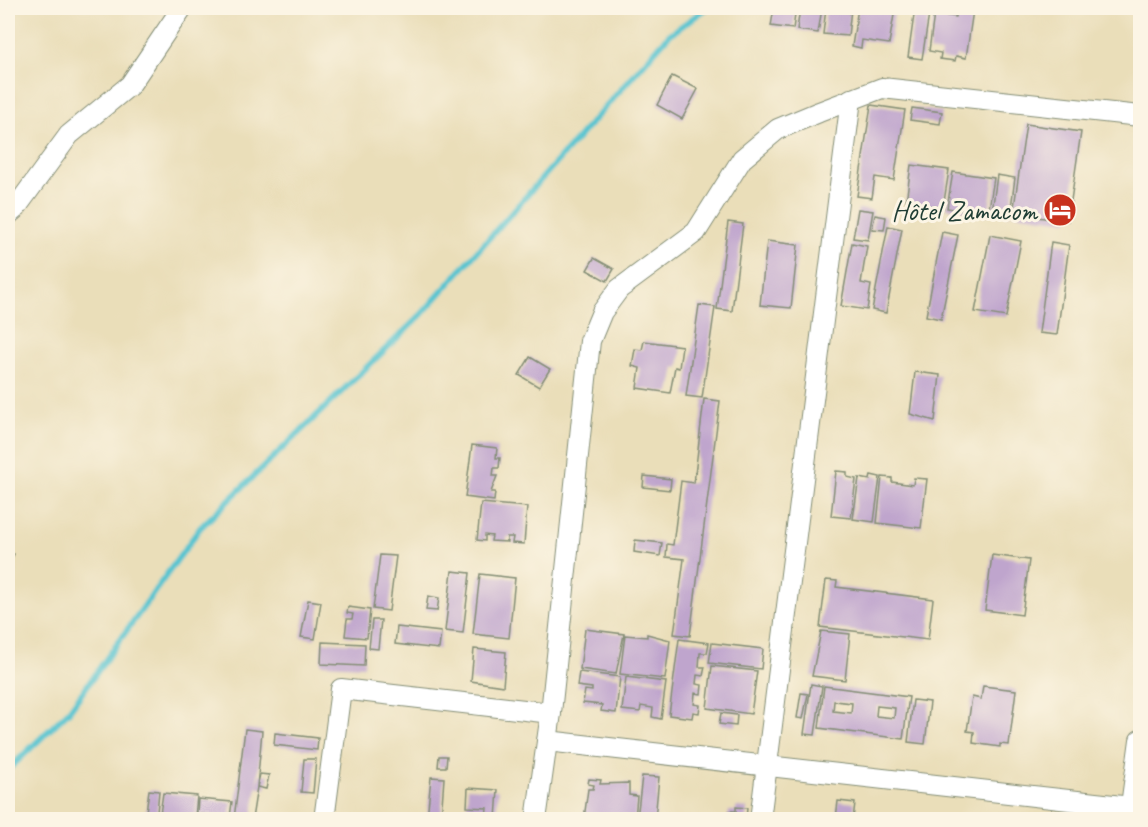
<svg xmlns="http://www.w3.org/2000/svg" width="1148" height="827" font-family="Caveat,sans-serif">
<rect width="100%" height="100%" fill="#fcf5e5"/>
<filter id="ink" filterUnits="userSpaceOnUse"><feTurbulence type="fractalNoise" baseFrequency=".0167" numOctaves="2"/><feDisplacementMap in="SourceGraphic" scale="12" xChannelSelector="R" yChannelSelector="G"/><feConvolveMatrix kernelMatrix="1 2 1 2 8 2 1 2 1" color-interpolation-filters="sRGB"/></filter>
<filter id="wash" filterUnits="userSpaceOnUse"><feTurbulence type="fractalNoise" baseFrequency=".008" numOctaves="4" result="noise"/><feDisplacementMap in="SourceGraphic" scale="24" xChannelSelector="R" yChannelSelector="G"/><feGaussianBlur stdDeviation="1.35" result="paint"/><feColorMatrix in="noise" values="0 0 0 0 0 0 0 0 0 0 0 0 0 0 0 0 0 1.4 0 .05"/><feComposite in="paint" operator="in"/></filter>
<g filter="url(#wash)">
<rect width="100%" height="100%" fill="#eadeb9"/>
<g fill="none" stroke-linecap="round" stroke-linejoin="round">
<path stroke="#58c4d0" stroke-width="6" d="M8 770 69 711 200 528 421 315 669 35 707 8"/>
</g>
<g id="blocks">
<g fill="#bfa5cd" fill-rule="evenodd">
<path d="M774 8H796L793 29 771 26Z"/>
<path d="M800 8H822L818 33 797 30Z"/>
<path d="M826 8 851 9 848 36 823 34Z"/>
<path d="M858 8 895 9 889 44 862 40 861 48 852 46Z"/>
<path d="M915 8H930L922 59 908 57Z"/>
<path d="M957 8 973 10 966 58 956 56 955 61 940 59 941 53 929 51 934 14 956 17Z"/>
<path d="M672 76 698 89 682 119 657 105Z"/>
<path d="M871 105 905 110 894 180 875 177 872 198 857 196Z"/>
<path d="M912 108 942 112 940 124 910 120Z"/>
<path d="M1026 124 1081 132 1068 221 1013 214Z"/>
<path d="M911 165 949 170 943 208 906 202Z"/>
<path d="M953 172 994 178 988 215 947 208Z"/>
<path d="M997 175 1015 178 1010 215 992 212Z"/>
<path d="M858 209 873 211 868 240 853 238Z"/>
<path d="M875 215 886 217 884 230 872 229Z"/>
<path d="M728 222 743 224 732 311 717 309Z"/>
<path d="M888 226 902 229 886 313 872 310Z"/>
<path d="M942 232 958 235 941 319 926 316Z"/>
<path d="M990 235 1021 241 1006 317 975 312Z"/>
<path d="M767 241 798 245 791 308 760 305Z"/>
<path d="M1051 242 1069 245 1057 335 1039 333Z"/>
<path d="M852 243 867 246 861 283 871 285 867 310 841 306Z"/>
<path d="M594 258 614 269 607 281 587 270Z"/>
<path d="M699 305 715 307 702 398 686 396Z"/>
<path d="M644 341 682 346 679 368 675 367 670 393 637 388 640 368 632 366 635 349 642 350Z"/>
<path d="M530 357 550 369 539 387 519 375Z"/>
<path d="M915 372 940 375 935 421 910 414Z"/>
<path d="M704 399 720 401 690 636 674 634 684 559 666 557 667 544 673 545 681 481 694 483Z"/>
<path d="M472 445 497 448 496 458H500L499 468H494L493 476H497L491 492H495L494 501 465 497Z"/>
<path d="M836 471 847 472V477L856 479 851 518 831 516Z"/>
<path d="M871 475 880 477 874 522 853 519 859 478 870 480Z"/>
<path d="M644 476 671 479 670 490 643 487Z"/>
<path d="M882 477 892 478V482L913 485 914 478 927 479 921 528 877 523Z"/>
<path d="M481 503 527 507 524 544 512 543 513 537H507V542L491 541 492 536 485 535V541L477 540Z"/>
<path d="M635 540 662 543 660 556 634 552Z"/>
<path d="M8 551 14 554 8 567Z"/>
<path d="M380 555 396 556 389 611 373 609Z"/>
<path d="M992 555 1029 560 1022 615 985 610Z"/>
<path d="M452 571 470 573 463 633 445 631Z"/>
<path d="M480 574 515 578 509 638 473 634Z"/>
<path d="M826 580 837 581 836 587 933 599 928 640 820 627Z"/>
<path d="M428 596 439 598 437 611 426 610Z"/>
<path d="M308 600 321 602 315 639 301 637Z"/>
<path d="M348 607 370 610 367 638 345 636 347 619H352L353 614 347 613Z"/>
<path d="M372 620H381L378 649 369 648Z"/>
<path d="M397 627 441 632 439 649 395 644Z"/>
<path d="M585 629 624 634 616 674 580 669Z"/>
<path d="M821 631 850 634 845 680 812 676Z"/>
<path d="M647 634 670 640 665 679 620 674 625 635 647 637Z"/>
<path d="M679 639 709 643 707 653H700L699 667H705L703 676 697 675 696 684 702 685 701 694 695 693 694 704 700 705 699 713 693 712 692 718 669 715Z"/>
<path d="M322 642 365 644 364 666 321 664Z"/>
<path d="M712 643 763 649 761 669 709 663Z"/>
<path d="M474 649 506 652 503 686 471 681Z"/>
<path d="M712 666 757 671 751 714 707 708Z"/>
<path d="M579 672 620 677 616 713 601 711 602 705 583 703 585 690 592 691V688L577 686Z"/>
<path d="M626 677 666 682 661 719 652 717 653 708 641 706 640 712 622 710Z"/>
<path d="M811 684 822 686 815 735 804 734Z"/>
<path d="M824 686 909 697 903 739 819 728ZM834 701 852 703 851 713 833 711ZM877 706 895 708 894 718 876 716Z"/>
<path d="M983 686 1016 690 1009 745 1000 744V747L973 743 974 732 967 731 972 697 981 699Z"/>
<path d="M801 693 808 694 803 719 797 718Z"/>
<path d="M913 700 930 702 925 744 908 742Z"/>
<path d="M721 713 737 715 736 726 719 724Z"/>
<path d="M245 729 262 731 257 787 260 774 269 775 266 789 257 787 252 819H234Z"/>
<path d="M275 733 318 738 317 750 274 745Z"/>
<path d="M439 756H447L446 767H438Z"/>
<path d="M304 759H316L313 793 301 792Z"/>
<path d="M642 776 659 777 655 819H637Z"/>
<path d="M431 777 444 778 441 819H427Z"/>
<path d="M589 779 601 780 600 784 629 783V795L637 796 635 819H584L588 789H593L594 785 588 784Z"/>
<path d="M468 788 498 790 496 819H486L487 808 467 807Z"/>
<path d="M149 790 159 791 157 813 146 812Z"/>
<path d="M163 793 197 796 195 817 160 814Z"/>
<path d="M198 799 232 802 230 817 197 814Z"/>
<path d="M838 801 855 803 853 819H836Z"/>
<path d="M736 807 747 808 746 819H728L729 811H736Z"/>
</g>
</g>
</g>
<g filter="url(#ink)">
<use href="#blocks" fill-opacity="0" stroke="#848e76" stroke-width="1.5"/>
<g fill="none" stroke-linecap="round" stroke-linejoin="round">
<g stroke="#848e76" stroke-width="22">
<g id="street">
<path d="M8 215 15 209 69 135 130 85 182 8"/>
<path d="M547 741 1140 808"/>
<path d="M324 820 341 689 551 713"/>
<path d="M536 820 551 713 590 341 602 312 619 289 696 232 742 159 778 129 819 112 882 88 1140 116"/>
<path d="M760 820 851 99"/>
<path d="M1129 820 1140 740"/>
</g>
</g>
<use href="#street" stroke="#fff" stroke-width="20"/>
</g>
</g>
<defs>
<g id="hotel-disc" transform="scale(1.725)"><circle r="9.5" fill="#c8321e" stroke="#fcf5e5"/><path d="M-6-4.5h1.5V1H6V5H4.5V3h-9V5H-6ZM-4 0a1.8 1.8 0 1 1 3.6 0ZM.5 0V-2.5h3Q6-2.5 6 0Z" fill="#fff"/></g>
</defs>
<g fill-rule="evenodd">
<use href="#hotel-disc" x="1060" y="210"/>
</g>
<g text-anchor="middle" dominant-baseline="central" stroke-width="6" stroke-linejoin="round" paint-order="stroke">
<g font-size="28" fill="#1f3d34" stroke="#fcf5e5" text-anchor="end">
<text x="1037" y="210">Hôtel Zamacom</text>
</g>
</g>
<rect width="1148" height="827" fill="none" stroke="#fcf5e5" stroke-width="30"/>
</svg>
